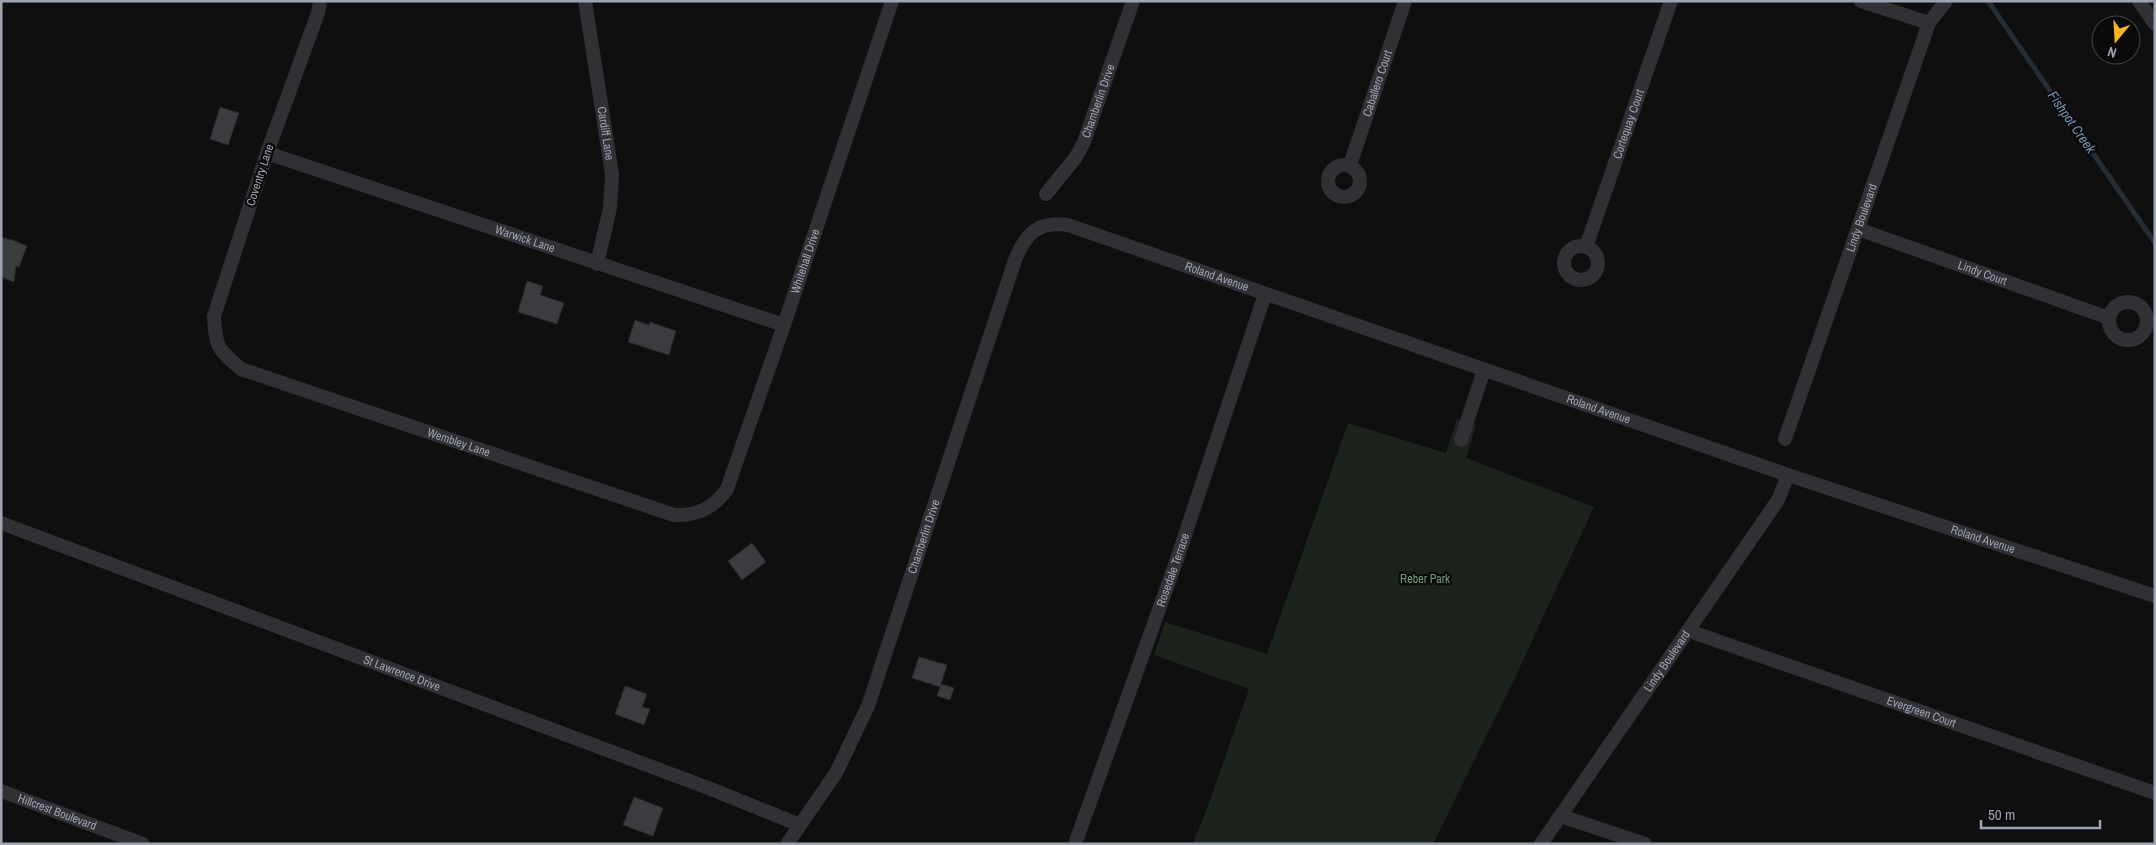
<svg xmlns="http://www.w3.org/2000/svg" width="2156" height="845" font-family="'Archivo Narrow',sans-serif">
<rect width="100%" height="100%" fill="#0f0f10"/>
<path fill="#1b231c" d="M1457 419 1476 425 1466 458 1594 507 1513 682 1433 844H1192L1204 817 1249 689 1154 655 1165 622 1267 654 1348 423 1446 453Z"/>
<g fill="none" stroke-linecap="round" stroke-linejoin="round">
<path stroke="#252d34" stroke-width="5" d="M1988 1 2155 243"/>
</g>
<g fill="#3b3c40" stroke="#29292c">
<path d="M220 107 239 113 228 145 210 139Z"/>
<path d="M1 237 10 240V239L27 246 19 267 16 266 14 282 1 277Z"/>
<path d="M527 281 543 286 540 295 564 303 557 324 518 312Z"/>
<path d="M635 320 649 325 650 322 676 331 669 355 628 342Z"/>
<path d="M752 543 766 562 742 580 728 561Z"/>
<path d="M919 657 947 665 940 687 912 678Z"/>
<path d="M941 684 954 688 950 700 937 696Z"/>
<path d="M625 686 647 694 642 707 650 709 644 725 615 714Z"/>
<path d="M634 797 663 808 653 836 623 825Z"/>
</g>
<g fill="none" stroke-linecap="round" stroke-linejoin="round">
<g stroke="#303035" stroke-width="14">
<path id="s1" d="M320 1 318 13 267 153 214 316C216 348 217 348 241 369L674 515C697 516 714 508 727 489L784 325 892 1"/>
<path id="s2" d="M585 1 612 174 610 208 597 264"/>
<path d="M1861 1 1929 23"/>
<path d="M2139 1 2155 24"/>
<path id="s3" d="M267 153 784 325"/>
<circle cx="1344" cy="181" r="16"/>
<path id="s4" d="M1350 165 1405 1"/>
<path id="s5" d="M1046 194 1076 157 1084 142 1133 1"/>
<path id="s6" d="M1858 229 2109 318"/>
<circle cx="1581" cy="263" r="17"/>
<path id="s7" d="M1586 247 1671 1"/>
<circle cx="2128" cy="321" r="19"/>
<path id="s8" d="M1785 439 1929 23 1946 1"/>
<path d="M1461 440 1484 370"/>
<path id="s9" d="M1 523 711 789 800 825"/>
<path id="s10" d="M1689 631 2155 793"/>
<path id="s11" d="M1 791 143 844"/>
<path d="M1561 816 1645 844"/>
<path id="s12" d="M787 844 836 773 868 706 1015 260C1026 233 1038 221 1068 225L1788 475 2155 596"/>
<path id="s13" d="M1075 844 1176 562 1265 294"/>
<path id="s14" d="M1541 844 1778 500 1788 475"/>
</g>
</g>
<g text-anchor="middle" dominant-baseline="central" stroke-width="4.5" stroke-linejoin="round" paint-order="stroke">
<g font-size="12" fill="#9fa4b2" stroke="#0a0a0b">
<text stroke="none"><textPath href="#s4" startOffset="86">Caballero Court</textPath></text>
<text stroke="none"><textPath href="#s5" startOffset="108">Chamberlin Drive</textPath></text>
<text stroke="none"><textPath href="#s7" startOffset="130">Cortequay Court</textPath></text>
<text stroke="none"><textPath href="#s2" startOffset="134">Cardiff Lane</textPath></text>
<text transform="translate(260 175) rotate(-72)">Coventry Lane</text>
<text stroke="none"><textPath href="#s8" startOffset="234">Lindy Boulevard</textPath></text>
<text stroke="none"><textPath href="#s3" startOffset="272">Warwick Lane</textPath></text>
<text stroke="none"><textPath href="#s1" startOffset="1155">Whitehall Drive</textPath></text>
<text stroke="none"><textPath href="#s6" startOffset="132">Lindy Court</textPath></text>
<text stroke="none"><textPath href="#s12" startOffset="858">Roland Avenue</textPath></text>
<text stroke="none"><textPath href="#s12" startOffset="1262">Roland Avenue</textPath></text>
<text stroke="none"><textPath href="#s1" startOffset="625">Wembley Lane</textPath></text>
<text stroke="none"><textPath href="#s12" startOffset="339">Chamberlin Drive</textPath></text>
<text stroke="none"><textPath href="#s12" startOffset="1668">Roland Avenue</textPath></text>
<text stroke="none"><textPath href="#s13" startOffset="291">Rosedale Terrace</textPath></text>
<text stroke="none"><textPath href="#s14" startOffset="222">Lindy Boulevard</textPath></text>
<text stroke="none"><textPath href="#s9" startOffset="428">St Lawrence Drive</textPath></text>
<text stroke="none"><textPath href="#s10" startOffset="246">Evergreen Court</textPath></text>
<text stroke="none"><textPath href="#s11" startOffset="60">Hillcrest Boulevard</textPath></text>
</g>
<g font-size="12" fill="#759e78" stroke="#0a0a0b">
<text x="1425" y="579">Reber Park</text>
</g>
<g font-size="14" font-style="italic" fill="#7392b0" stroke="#0a0a0b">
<text transform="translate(2072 122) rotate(55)">Fishpot Creek</text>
</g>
</g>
<rect width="2156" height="845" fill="none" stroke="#9fa4b2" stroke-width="5"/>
<g transform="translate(2116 40) rotate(198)"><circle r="24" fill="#0a0a0b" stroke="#46484e"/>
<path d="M0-4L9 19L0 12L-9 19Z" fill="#fab41d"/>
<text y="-8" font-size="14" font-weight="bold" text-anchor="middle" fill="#9fa4b2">N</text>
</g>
<path d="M1981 820v8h119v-8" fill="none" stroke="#9fa4b2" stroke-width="2.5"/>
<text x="1988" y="820" font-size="15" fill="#9fa4b2" stroke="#0a0a0b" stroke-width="4" paint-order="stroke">50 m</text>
</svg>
